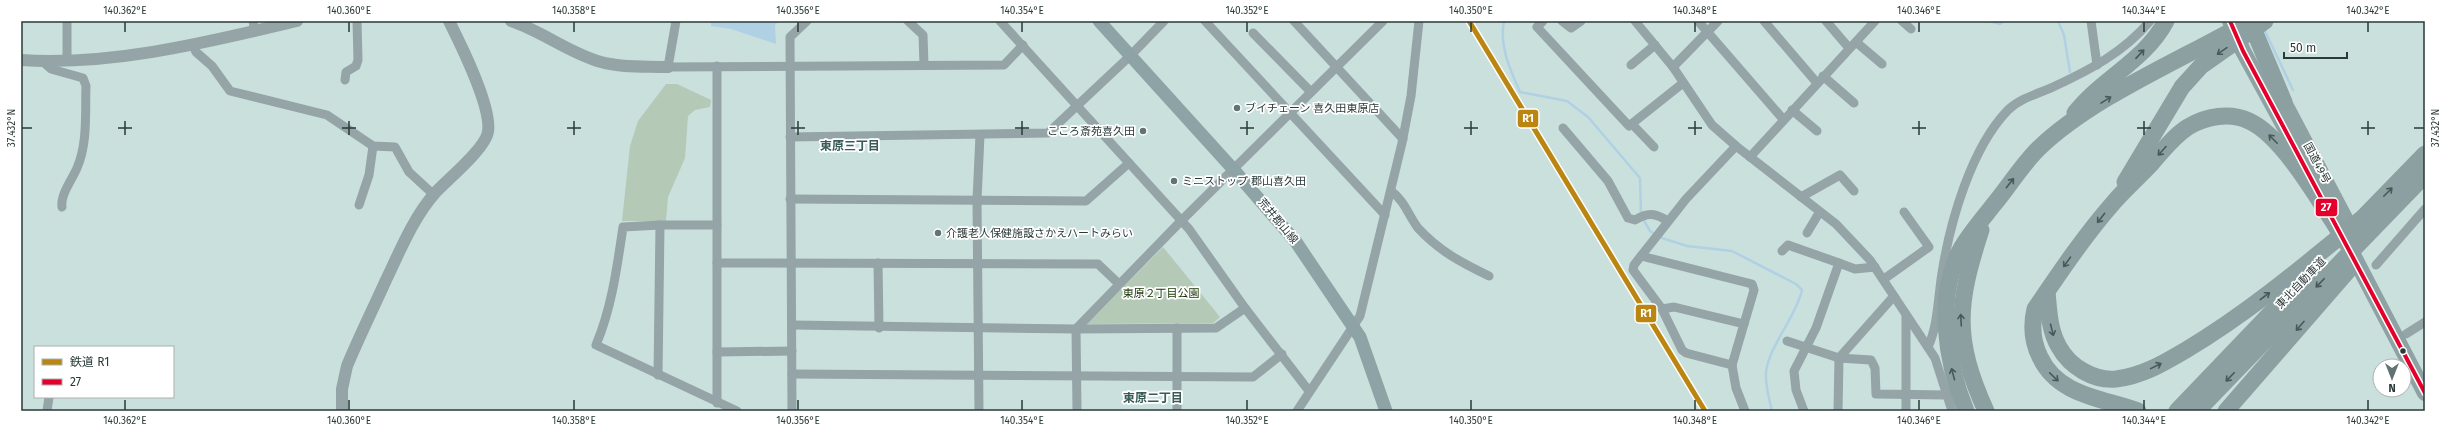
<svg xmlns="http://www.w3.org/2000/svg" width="2446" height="432" font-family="'Fira Sans','Noto Sans JP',sans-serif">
<rect width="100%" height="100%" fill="#cae0dd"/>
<g fill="#b4c9b6">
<path d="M666 84H677L711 100 710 107 695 110 688 116 685 158 668 197 666 221H622L630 146 638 121Z"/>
<path d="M1163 247 1220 317 1213 323 1087 324Z"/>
</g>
<path fill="#b0d1e3" d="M711 21H779L775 25 776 44 731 29 711 26Z"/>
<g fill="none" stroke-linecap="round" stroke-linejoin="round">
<g stroke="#b0d1e3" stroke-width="2.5">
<path d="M1504 21C1499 45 1510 70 1520 92L1567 101 1588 117 1640 178 1641 215"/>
<path d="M1989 21 2000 24 2004 21"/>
<path d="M2058 21 2064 35 2070 72"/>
<path d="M2264 29 2293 90"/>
<path d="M1643 219 1650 231 1662 238 1687 246 1732 251 1796 284 1802 290C1796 317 1769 346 1766 372 1765 385 1769 398 1772 411"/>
</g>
<g stroke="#94a4a7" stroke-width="9">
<path d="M67 21V60"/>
<path d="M253 21 255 31"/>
<path d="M676 21 668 67 1004 65 1023 45"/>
<path d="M908 21 923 35 924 65"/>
<path d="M1000 21 1189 229 1245 308 1309 391"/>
<path d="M1205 21 1385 215"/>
<path d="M1294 21 1403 139"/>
<path d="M1543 21 1537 27 1629 126 1683 83"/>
<path d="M1562 21 1571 28 1581 21"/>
<path d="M1635 21 1673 67 1712 125 1736 146 1836 224 1870 260 1935 358 1952 411"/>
<path d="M1698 21 1783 119"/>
<path d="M1764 21 1817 83"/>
<path d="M1826 21 1849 48"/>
<path d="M1902 21 1911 29"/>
<path d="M2091 21 2097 65"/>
<path d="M1253 33 1311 92"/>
<path d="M1856 42 1882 64"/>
<path d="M192 44 196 52 212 66 230 91 327 115 373 146 395 147 409 172 434 195"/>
<path d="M42 61 51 69 83 78 86 86C85 112 88 143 77 168 72 180 60 195 62 207"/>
<path d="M1631 65 1655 45"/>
<path d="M717 66V403"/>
<path d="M1673 67 1718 21"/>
<path d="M1823 76 1854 103"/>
<path d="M345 80 346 72 356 66 358 60 357 21"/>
<path d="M1792 110 1817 131"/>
<path d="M1632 124 1654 147"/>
<path d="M1563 128 1608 181 1628 218 1635 220C1648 212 1655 213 1668 221"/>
<path d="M790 137 1048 133 1130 56 1164 21"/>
<path d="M1736 146 1686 199 1641 256 1634 265 1633 270 1662 309 1682 350 1686 353 1732 365 1736 388 1745 411"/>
<path d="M1750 157 1875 21"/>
<path d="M1391 191C1405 201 1408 215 1418 228 1439 251 1462 263 1489 276"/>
<path d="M1801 197 1840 175 1854 191"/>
<path d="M790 199 1086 201 1129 163"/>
<path d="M359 205 369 175 373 146"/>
<path d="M660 225 623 227C617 267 612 307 596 345L737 411"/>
<path d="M1807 233 1819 213"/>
<path d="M1782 251 1788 245 1839 263"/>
<path d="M1641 256 1752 284 1754 290 1744 324"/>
<path d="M717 263 1098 264 1119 284"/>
<path d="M878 263 879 328"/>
<path d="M2376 265 2425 209"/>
<path d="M1884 279 1929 247 1904 212"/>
<path d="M1662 309 1674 307 1744 324 1732 365"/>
<path d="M1906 315V411"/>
<path d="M793 325 1076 329 1216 328 1245 308"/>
<path d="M2406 334 2425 322"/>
<path d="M1787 341 1839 358 1871 360 1875 368 1876 394 1947 395"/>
<path d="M1928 347C1938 326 1938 297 1942 273 1950 222 1971 148 2008 110 2020 98 2038 94 2053 87 2090 70 2124 52 2150 21"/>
<path d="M717 352 792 351"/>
<path d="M792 374 1253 377 1282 354"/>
<path d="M658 375 660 225H717"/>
<path d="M47 411 49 397"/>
<path d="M792 411 790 37 807 21"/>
<path d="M979 411 977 200 980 135"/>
<path d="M1077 411 1076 329 1181 221 1383 21"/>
<path d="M1177 411V328"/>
<path d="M1297 411 1360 316 1402 143 1411 96 1419 21"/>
<path d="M1804 411 1796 390 1794 371 1816 328 1839 263 1855 269 1875 267"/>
<path d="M1838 411 1839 358 1894 296"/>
</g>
<g stroke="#94a4a7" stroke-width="12">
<path d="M511 21C542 31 569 53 601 62 622 68 646 66 668 67"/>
<path d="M21 60C113 66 208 42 297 21"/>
<path d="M342 411V389L347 366C359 337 373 309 386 280 400 251 413 218 435 193 448 179 485 149 488 132 492 107 461 45 449 21"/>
</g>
<path stroke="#8ea3a5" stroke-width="13" d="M1099 21 1233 169 1296 242 1360 337 1386 411"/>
<g stroke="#8ea2a4" stroke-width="16">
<path d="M2230 21 2243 51 2314 181"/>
<path d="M2278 91 2356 239"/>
<path d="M2351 251 2425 393"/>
</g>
<g stroke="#8ca0a2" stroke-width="17">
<path d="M2250 21 2284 102"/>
<path d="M2075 113C2101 79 2145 61 2166 21"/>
<path d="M2125 182 2182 87 2201 66 2265 21"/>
<path d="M2352 229 2425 154"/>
<path d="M1981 230C1957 304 1953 338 1986 411"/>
<path d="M2047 292C2049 311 2049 330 2059 347 2070 367 2094 381 2116 379 2142 376 2164 363 2186 350 2248 313 2304 266 2360 220"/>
<path d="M1966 411C1946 362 1935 295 1962 247 1971 232 1984 217 1995 203 2009 186 2022 165 2038 149 2093 96 2182 60 2249 21"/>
<path d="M2138 411C2103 398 2058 396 2040 357 2032 341 2031 326 2035 309 2060 272 2085 235 2114 202 2126 188 2140 176 2152 163 2163 150 2174 136 2188 127 2206 116 2230 112 2249 121 2285 137 2325 211 2348 245"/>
<path d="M2177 411 2313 269"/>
<path d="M2197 411 2425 175"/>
<path d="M2226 411 2353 265"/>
</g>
<g stroke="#fff" stroke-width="7">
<path id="bus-1" d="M2230 21 2243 51 2425 393"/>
</g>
<use href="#bus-1" stroke="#e4002b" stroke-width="4"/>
<g stroke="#fff" stroke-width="8">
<path id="rail-1" d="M1469 21 1705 411"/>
</g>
<use href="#rail-1" stroke="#ba8611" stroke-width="5"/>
</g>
<defs><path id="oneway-shaft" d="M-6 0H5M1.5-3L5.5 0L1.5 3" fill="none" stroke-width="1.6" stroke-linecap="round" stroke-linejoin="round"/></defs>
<g stroke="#475958">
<use href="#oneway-shaft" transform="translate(2222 51) rotate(145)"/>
<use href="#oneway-shaft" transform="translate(2140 54) rotate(-47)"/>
<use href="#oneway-shaft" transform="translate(2106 100) rotate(-32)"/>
<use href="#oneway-shaft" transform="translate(2273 139) rotate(-135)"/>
<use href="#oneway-shaft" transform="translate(2162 151) rotate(132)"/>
<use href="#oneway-shaft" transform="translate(2010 183) rotate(-52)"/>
<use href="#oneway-shaft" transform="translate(2388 192) rotate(-45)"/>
<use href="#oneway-shaft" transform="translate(2101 218) rotate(128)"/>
<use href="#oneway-shaft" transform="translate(2067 262) rotate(126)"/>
<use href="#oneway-shaft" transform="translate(2320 283) rotate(134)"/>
<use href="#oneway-shaft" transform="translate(2265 296) rotate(-37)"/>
<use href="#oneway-shaft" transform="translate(1961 320) rotate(-93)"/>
<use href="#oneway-shaft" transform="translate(2300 326) rotate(131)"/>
<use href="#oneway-shaft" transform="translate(2052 330) rotate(76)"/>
<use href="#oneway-shaft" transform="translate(2156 366) rotate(-26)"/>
<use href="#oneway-shaft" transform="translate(1953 374) rotate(-105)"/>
<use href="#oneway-shaft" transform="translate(2054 377) rotate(44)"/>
<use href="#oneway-shaft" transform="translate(2230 377) rotate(134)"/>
</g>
<path fill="none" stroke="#2a3a38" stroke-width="1.5" d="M125 22V32M349 22V32M574 22V32M798 22V32M1022 22V32M1247 22V32M1471 22V32M1695 22V32M1919 22V32M2144 22V32M2368 22V32M125 121V135M349 121V135M574 121V135M798 121V135M1022 121V135M1247 121V135M1471 121V135M1695 121V135M1919 121V135M2144 121V135M2368 121V135M22 128H32M118 128H132M342 128H356M567 128H581M791 128H805M1015 128H1029M1240 128H1254M1464 128H1478M1688 128H1702M1912 128H1926M2137 128H2151M2361 128H2375M2414 128H2424M125 400V410M349 400V410M574 400V410M798 400V410M1022 400V410M1247 400V410M1471 400V410M1695 400V410M1919 400V410M2144 400V410M2368 400V410"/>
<g fill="#627472" stroke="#fff" stroke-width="1.5">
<circle cx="1237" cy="108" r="4"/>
<circle cx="1143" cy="131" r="4"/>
<circle cx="1174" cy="181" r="4"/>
<circle cx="938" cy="233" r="4"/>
</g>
<circle fill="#2a3a38" stroke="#fff" stroke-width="1.5" cx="2403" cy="351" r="3.5"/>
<g text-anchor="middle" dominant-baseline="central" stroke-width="3.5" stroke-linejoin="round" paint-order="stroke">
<g font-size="11" fill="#2a3a38" stroke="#fff" text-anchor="start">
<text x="1245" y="108">ブイチェーン 喜久田東原店</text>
<text x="1135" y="131" text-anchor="end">こころ斎苑喜久田</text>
<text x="1182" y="181">ミニストップ 郡山喜久田</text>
<text x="946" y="233">介護老人保健施設さかえハートみらい</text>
</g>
<g font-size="11" fill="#2a3a38" stroke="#fff">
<text transform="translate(2317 163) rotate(62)">国道49号</text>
<text transform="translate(1278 221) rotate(50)">荒井郡山線</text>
<text transform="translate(2301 283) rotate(-46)">東北自動車道</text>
</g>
<g font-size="11" fill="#163200" stroke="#fff">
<text x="1161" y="293">東原２丁目公園</text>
</g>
<g font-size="12" font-weight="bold" fill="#385b57" stroke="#fff">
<text x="850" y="146">東原三丁目</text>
<text x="1153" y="398">東原二丁目</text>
</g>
</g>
<g stroke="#fff" stroke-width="1.5">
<rect x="1517" y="109" width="22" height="19" rx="4" fill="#ba8611"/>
<rect x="2315" y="198" width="23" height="19" rx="4" fill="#e4002b"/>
<rect x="1635" y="304" width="22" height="19" rx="4" fill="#ba8611"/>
</g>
<g font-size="11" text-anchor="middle" font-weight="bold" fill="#fff">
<text x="1528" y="122">R1</text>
<text x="2326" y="211">27</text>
<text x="1646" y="317">R1</text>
</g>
<rect width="2446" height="432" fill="none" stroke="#ffffff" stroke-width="44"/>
<rect x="34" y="346" width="140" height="52" fill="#ffffff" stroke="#aab0af"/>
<rect x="42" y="359" width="20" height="6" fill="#ba8611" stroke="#aab0af"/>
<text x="70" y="366" font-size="12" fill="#2a3a38">鉄道 R1</text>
<rect x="42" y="379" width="20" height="6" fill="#e4002b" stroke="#aab0af"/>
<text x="70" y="386" font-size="12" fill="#2a3a38">27</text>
<g transform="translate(2392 378) rotate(180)"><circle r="19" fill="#ffffff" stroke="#aab0af"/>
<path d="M0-3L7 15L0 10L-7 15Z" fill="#627472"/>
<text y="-6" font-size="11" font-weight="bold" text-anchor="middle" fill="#2a3a38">N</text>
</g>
<path d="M2284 52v6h63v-6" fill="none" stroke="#2a3a38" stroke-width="2"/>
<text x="2290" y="52" font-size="12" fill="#2a3a38" stroke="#ffffff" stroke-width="3" paint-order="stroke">50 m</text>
<rect x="22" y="22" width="2402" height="388" fill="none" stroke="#2a3a38" stroke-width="1.5"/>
<g font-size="10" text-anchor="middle" fill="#2a3a38">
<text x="125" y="14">140.362°E</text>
<text x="349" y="14">140.360°E</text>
<text x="574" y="14">140.358°E</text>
<text x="798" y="14">140.356°E</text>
<text x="1022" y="14">140.354°E</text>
<text x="1247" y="14">140.352°E</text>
<text x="1471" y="14">140.350°E</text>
<text x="1695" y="14">140.348°E</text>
<text x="1919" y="14">140.346°E</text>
<text x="2144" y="14">140.344°E</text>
<text x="2368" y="14">140.342°E</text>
<text transform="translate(2435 128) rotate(-90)" y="4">37.432°N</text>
<text transform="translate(11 128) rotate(-90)" y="4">37.432°N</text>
<text x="125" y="424">140.362°E</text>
<text x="349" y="424">140.360°E</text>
<text x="574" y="424">140.358°E</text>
<text x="798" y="424">140.356°E</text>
<text x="1022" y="424">140.354°E</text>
<text x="1247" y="424">140.352°E</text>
<text x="1471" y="424">140.350°E</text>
<text x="1695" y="424">140.348°E</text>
<text x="1919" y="424">140.346°E</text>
<text x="2144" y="424">140.344°E</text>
<text x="2368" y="424">140.342°E</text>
</g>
</svg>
